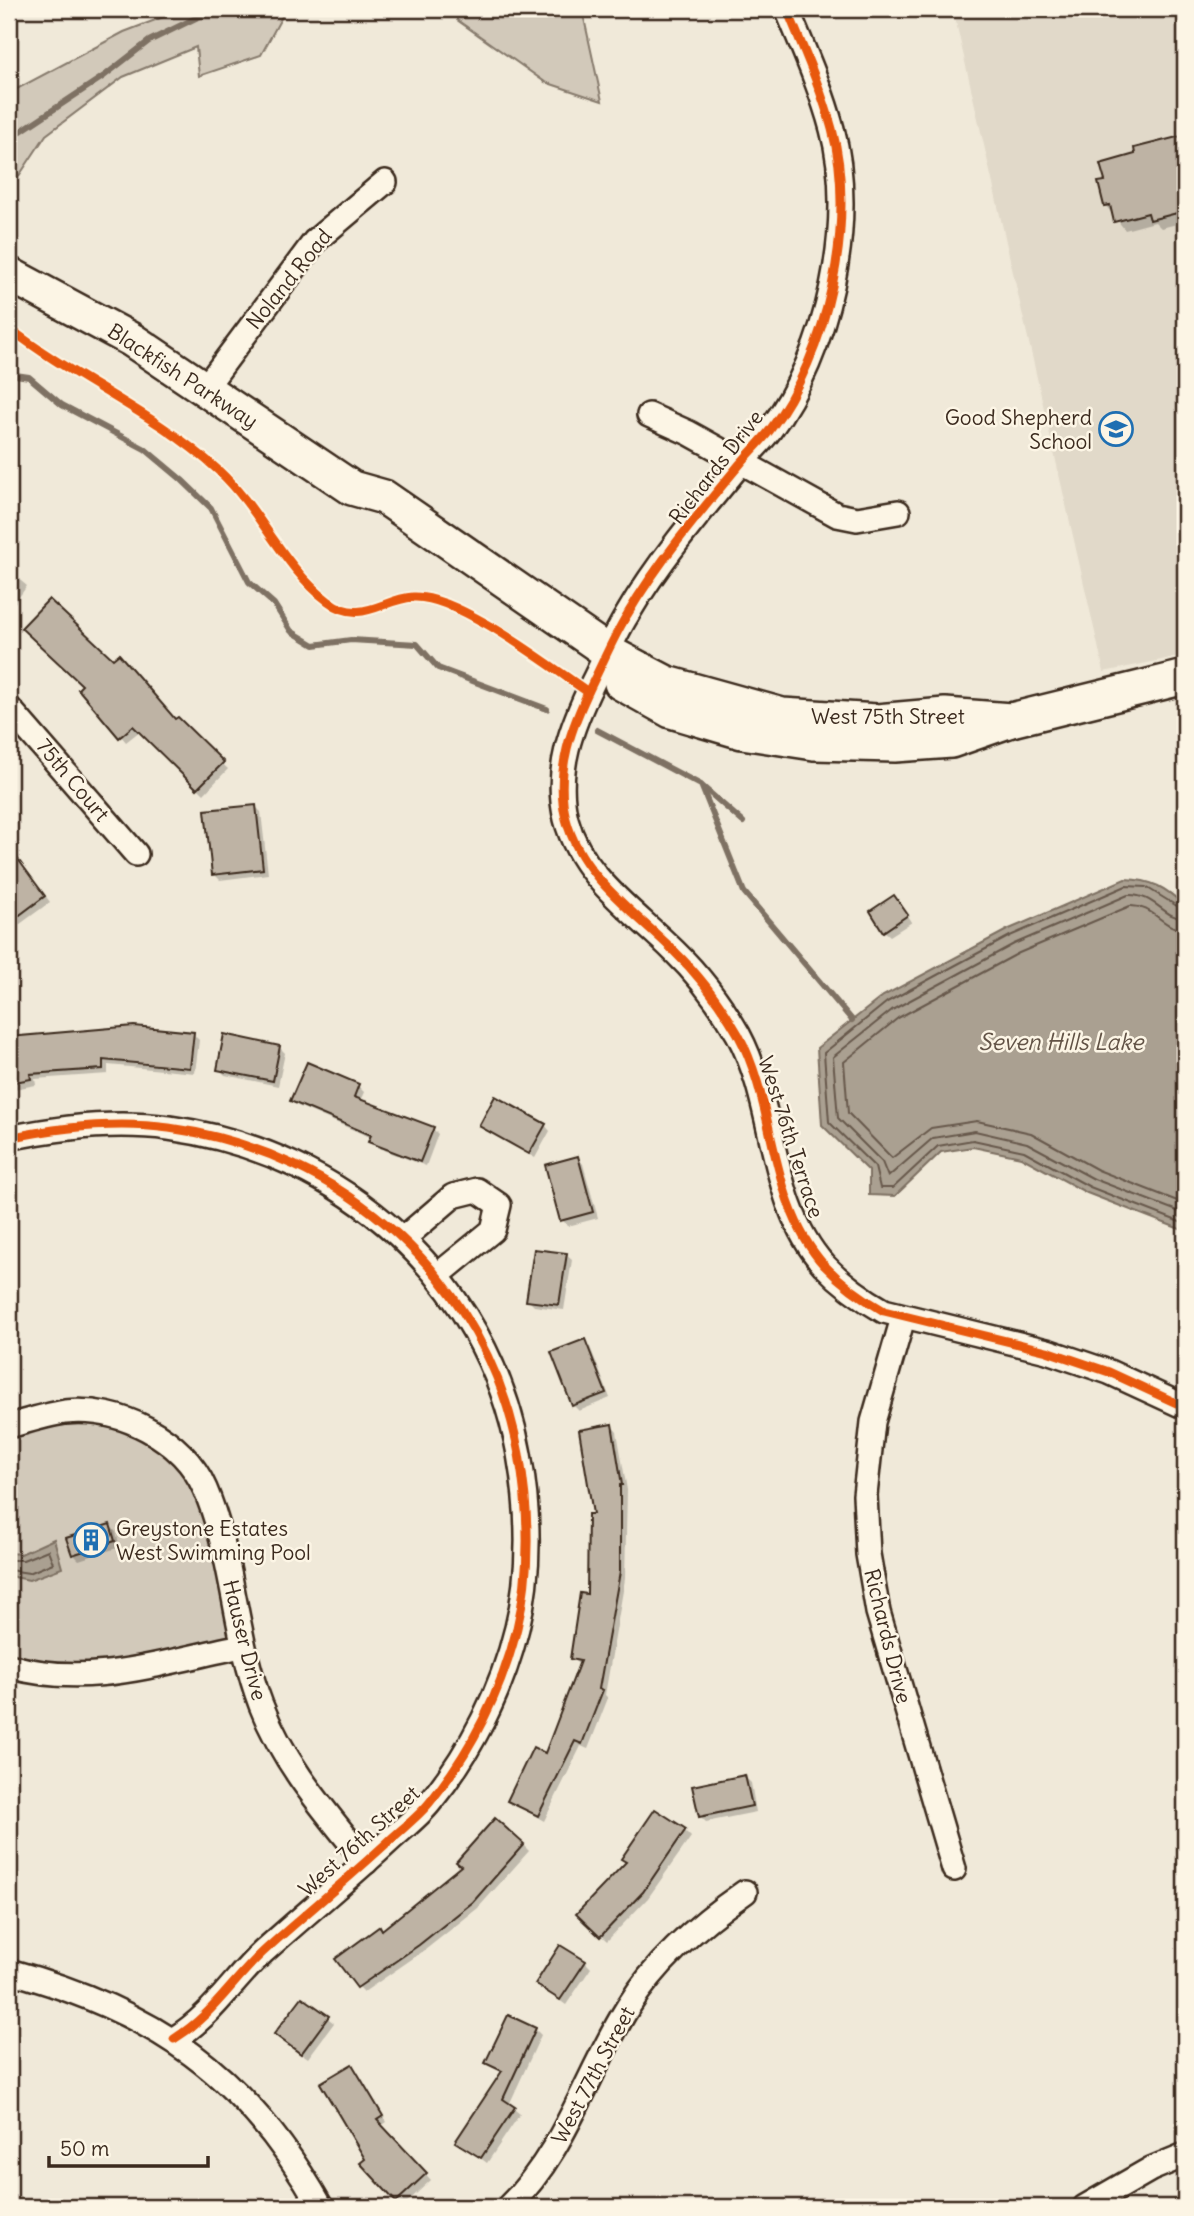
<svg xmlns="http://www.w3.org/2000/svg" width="1194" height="2216" font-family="Delius,sans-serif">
<rect width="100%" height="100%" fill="#f0e9d9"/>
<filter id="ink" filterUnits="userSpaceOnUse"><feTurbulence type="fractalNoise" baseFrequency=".0143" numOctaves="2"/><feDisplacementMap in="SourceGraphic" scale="14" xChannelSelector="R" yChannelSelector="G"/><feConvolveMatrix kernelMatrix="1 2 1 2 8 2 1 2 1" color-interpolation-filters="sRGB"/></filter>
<g filter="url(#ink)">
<path fill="#e1d9c9" d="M953 9H1185V655L1104 672Z"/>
<g fill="#d2c9ba" stroke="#867a6c" stroke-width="2">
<path d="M184 9H286L261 55 199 76 196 47 123 77 46 135 9 191V93L124 32Z"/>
<path d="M456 9H582L602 101 545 82 457 20Z"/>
<path d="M107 1414 194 1471 242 1646 94 1677 9 1666V1426Z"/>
</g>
<g fill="#aaa091" stroke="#7e7163" stroke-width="2">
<path d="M1125 879C1152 880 1165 887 1185 906V1231L1087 1193 1021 1157 973 1147 941 1152 895 1196 869 1195V1171L822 1125 817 1048 883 996 1007 930Z"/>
<path d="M54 1539 62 1568 29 1580 9 1576V1553L21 1554Z"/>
</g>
<g fill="#0003">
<path d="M1185 137V222L1161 228 1155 222 1125 230 1106 206 1107 182 1137 156 1136 150Z"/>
<path d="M9 571 27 586 9 611Z"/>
<path d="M113 661 228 769 204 794 140 731 126 742 121 736Z"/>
<path d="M255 806 261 812 268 874 220 880 214 874Z"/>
<path d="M9 848 50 902 12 930 9 927Z"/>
<path d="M900 903 912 922 890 936 884 931Z"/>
<path d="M193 1034 199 1040 195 1073 108 1065V1074L35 1079 36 1085 9 1090V1039L28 1036Z"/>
<path d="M279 1047 285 1053 278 1086 225 1075 219 1069Z"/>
<path d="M307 1064 358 1086 364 1092 360 1101 433 1129 438 1134 426 1166 376 1147 370 1142 372 1138 298 1106 292 1100Z"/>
<path d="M545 1125 550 1131 535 1158 481 1126Z"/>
<path d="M578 1158 583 1164 598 1218 568 1226 562 1220Z"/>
<path d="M566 1255 572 1260 564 1310 534 1306 528 1300Z"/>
<path d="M584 1342 590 1347 610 1398 579 1411 573 1405Z"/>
<path d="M612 1426 617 1432 627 1490 625 1579 605 1695 608 1698 588 1749 581 1746 544 1821 509 1801 546 1755 580 1665 572 1659 589 1596 595 1515Z"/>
<path d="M110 1526 116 1532 120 1547 79 1560 73 1554Z"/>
<path d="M745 1777 751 1783 756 1812 706 1822 700 1816Z"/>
<path d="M685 1831 691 1837 648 1898 607 1941 578 1914Z"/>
<path d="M523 1845 529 1851 478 1908 425 1950 364 1992 358 1986 383 1931Z"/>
<path d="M585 1962 591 1968 566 2005 537 1984Z"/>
<path d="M303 1999 334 2023 308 2058 282 2040Z"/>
<path d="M535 2029 541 2035 509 2105 520 2114 487 2163 458 2141 503 2073 487 2062Z"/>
<path d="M351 2067 387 2122 381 2126 431 2180 403 2206 363 2163 367 2159Z"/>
</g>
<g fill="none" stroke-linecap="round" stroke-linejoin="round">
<g stroke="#67594c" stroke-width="2">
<path d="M1185 911 1146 887 1126 886 1010 936 887 1002 824 1053 829 1122 875 1167 880 1188H893L938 1146 973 1140 1024 1151 1090 1187 1185 1224"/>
<path d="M1185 919C1163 918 1155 894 1128 895L1014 944 892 1010 833 1057 838 1118 882 1162 888 1177 933 1138 975 1131 1027 1143 1094 1179 1185 1214"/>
<path d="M1185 930C1163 929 1153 905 1130 906L1019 953 898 1018 844 1062 848 1113 892 1158 931 1128 977 1121 1031 1133 1098 1170 1185 1204"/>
<path d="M9 1560H23L48 1550 53 1563 29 1573 9 1570"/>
</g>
<g stroke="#7e7163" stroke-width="6">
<path d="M9 139 104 76 149 41 214 9"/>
<path d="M9 374 29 377 62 405 145 449 182 480 211 508 249 582 274 604 291 631 314 645 351 640 417 644 438 668 547 709"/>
<path d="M597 730 701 785 744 892 852 1020"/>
<path d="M702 786 743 822"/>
</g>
</g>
<g fill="#beb3a4" stroke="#3b2a1e" stroke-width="2">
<path d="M1185 135V211L1150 220 1148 213 1114 222 1110 205 1104 206 1098 182 1105 181 1100 164 1135 154 1134 148Z"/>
<path d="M49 599 113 659 119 654 175 719 178 717 224 762 197 789 133 726 119 738 78 689 82 685 21 628Z"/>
<path d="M256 805 263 869 212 875 205 810Z"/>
<path d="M9 847 45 896 9 923Z"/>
<path d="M894 895 908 915 883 932 870 911Z"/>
<path d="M134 1026 194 1032 190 1068 103 1060V1069L30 1074 31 1079 9 1083V1037Z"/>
<path d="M224 1034 280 1046 273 1081 217 1070Z"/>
<path d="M307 1062 359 1084 354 1097 434 1127 420 1162 368 1142 371 1135 290 1101Z"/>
<path d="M495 1096 546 1124 529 1154 479 1126Z"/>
<path d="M578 1156 593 1212 560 1221 545 1165Z"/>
<path d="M534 1249 567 1253 559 1305 526 1301Z"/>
<path d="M585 1339 606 1393 572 1406 551 1352Z"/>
<path d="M612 1424 622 1485H620V1572L599 1689 603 1690 582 1744 575 1741 538 1816 507 1801 533 1747 545 1753 580 1661 570 1659 580 1593 587 1594 588 1514H593L579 1430Z"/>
<path d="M110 1524 115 1541 72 1555 66 1538Z"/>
<path d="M745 1775 752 1806 699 1817 692 1786Z"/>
<path d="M655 1809 686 1829 643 1892 600 1937 576 1914 626 1862 621 1859Z"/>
<path d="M495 1818 524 1844 473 1902 419 1945 357 1988 335 1959 380 1926 382 1930 461 1866 456 1862Z"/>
<path d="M560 1945 586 1961 560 2000 535 1984Z"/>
<path d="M302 1997 329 2016 301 2054 274 2034Z"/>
<path d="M508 2015 536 2028 503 2099 515 2107 481 2158 455 2142 502 2071 485 2063Z"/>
<path d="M352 2064 383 2116 377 2120 427 2173 396 2202 360 2163 365 2159 320 2083Z"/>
</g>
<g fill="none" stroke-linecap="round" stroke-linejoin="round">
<g stroke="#3b2a1e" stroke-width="28">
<g id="street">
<path d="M787 9C803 48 821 88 832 129 857 221 828 354 770 430 761 442 750 452 740 464 701 511 658 562 627 615 614 636 604 660 593 682 572 725 554 770 566 819 581 877 634 911 674 951 700 976 720 1003 738 1034 777 1106 768 1203 824 1265 841 1283 863 1299 884 1311L1047 1351 1109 1372 1185 1407"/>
<path d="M205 388 315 241 385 182"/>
<path d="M649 415 689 433 837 515 857 519 898 512"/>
<path d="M9 708 136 854"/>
<path d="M9 1138C61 1127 116 1121 169 1128 344 1152 487 1279 519 1454 529 1510 531 1571 517 1628 502 1690 471 1752 430 1802 419 1816 403 1828 390 1840 348 1879 305 1914 263 1952 231 1982 213 2015 174 2039"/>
<path d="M404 1238 453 1196 477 1190 499 1205 493 1230 438 1275"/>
<path d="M903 1318 873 1422 865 1495 868 1554 878 1612 954 1869"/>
<path d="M9 1426C27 1421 46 1415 65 1412 120 1406 183 1438 205 1489 234 1557 234 1635 261 1705 284 1765 326 1812 366 1862"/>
<path d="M9 1666C90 1689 161 1662 242 1646"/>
<path d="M9 1971C155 2011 246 2074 321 2207"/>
<path d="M508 2207C566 2151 586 2074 628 2007 657 1960 700 1923 745 1892"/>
<path d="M1085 2207 1151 2169 1185 2155"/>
</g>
</g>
<g stroke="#3b2a1e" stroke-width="38">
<g id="secondary">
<path d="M9 274 132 340 352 488 384 497 608 652 667 683 782 715 877 721 945 715 1011 720"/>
<path d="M621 683 671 711 742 732 814 743 895 745 951 741 1011 720 1185 677"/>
</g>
</g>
<use href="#street" stroke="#fcf5e5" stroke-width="23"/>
<use href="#secondary" stroke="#fcf5e5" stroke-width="33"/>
<g stroke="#fcf5e5" stroke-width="13">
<g id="cycleway">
<path d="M787 9C803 48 821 88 832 129 857 221 828 354 770 430 761 442 750 452 740 464 701 511 658 562 627 615 614 636 604 660 593 682 572 725 554 770 566 819 581 877 634 911 674 951 700 976 720 1003 738 1034 777 1106 768 1203 824 1265 841 1283 863 1299 884 1311L1047 1351 1109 1372 1185 1407"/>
<path d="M9 328C76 380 156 413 219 471 260 509 283 567 328 601 361 626 382 599 413 597 457 594 550 666 588 692"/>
<path d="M9 1138C61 1127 116 1121 169 1128 344 1152 487 1279 519 1454 529 1510 531 1571 517 1628 502 1690 471 1752 430 1802 419 1816 403 1828 390 1840 348 1879 305 1914 263 1952 231 1982 213 2015 174 2039"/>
</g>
</g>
<use href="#cycleway" stroke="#e8590c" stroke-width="9"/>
</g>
</g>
<defs>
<g id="school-ring" transform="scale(1.75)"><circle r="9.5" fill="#fcf5e5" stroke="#1f6fb2" stroke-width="1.5"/><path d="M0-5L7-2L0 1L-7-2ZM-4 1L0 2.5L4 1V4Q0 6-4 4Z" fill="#1f6fb2"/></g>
<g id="building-ring" transform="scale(1.75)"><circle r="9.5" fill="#fcf5e5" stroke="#1f6fb2" stroke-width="1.5"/><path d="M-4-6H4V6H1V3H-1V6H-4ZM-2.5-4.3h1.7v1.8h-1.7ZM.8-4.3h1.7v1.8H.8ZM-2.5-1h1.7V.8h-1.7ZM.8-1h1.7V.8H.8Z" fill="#1f6fb2"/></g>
</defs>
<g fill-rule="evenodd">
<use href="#school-ring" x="1116" y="429"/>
<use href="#building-ring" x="91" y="1540"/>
</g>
<g text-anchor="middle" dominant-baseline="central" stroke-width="5" stroke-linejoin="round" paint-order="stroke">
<g font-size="21" fill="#3b2a1e" stroke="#fcf5e5">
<text transform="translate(289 279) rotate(-51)">Noland Road</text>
<text transform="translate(183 376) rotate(33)">Blackfish Parkway</text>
<text transform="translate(716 467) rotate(-52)">Richards Drive</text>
<text x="888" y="716">West 75th Street</text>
<text transform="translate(73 780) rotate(50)">75th Court</text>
<text transform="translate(791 1137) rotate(72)">West 76th Terrace</text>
<text transform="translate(888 1636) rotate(76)">Richards Drive</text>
<text transform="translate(245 1640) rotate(76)">Hauser Drive</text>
<text transform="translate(359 1841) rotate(-42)">West 76th Street</text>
<text transform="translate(593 2075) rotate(-62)">West 77th Street</text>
</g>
<g font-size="21" fill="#3b2a1e" stroke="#fcf5e5" text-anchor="end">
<text x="1092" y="417">Good Shepherd<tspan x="1092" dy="24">School</tspan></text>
<text x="116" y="1528" text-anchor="start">Greystone Estates<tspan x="116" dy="24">West Swimming Pool</tspan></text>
</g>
<g font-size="23" font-style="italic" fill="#625346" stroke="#fcf5e5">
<text x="1061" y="1041">Seven Hills Lake</text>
</g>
</g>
<rect width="1194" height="2216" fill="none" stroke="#fcf5e5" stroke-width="35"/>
<rect x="18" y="18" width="1159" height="2181" fill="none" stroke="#3b2a1e" stroke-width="2.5" filter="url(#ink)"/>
<path d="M49 2156v10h159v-10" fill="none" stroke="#3b2a1e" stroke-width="3.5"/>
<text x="60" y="2156" font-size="21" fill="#3b2a1e" stroke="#fcf5e5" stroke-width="5" paint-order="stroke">50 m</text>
</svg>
